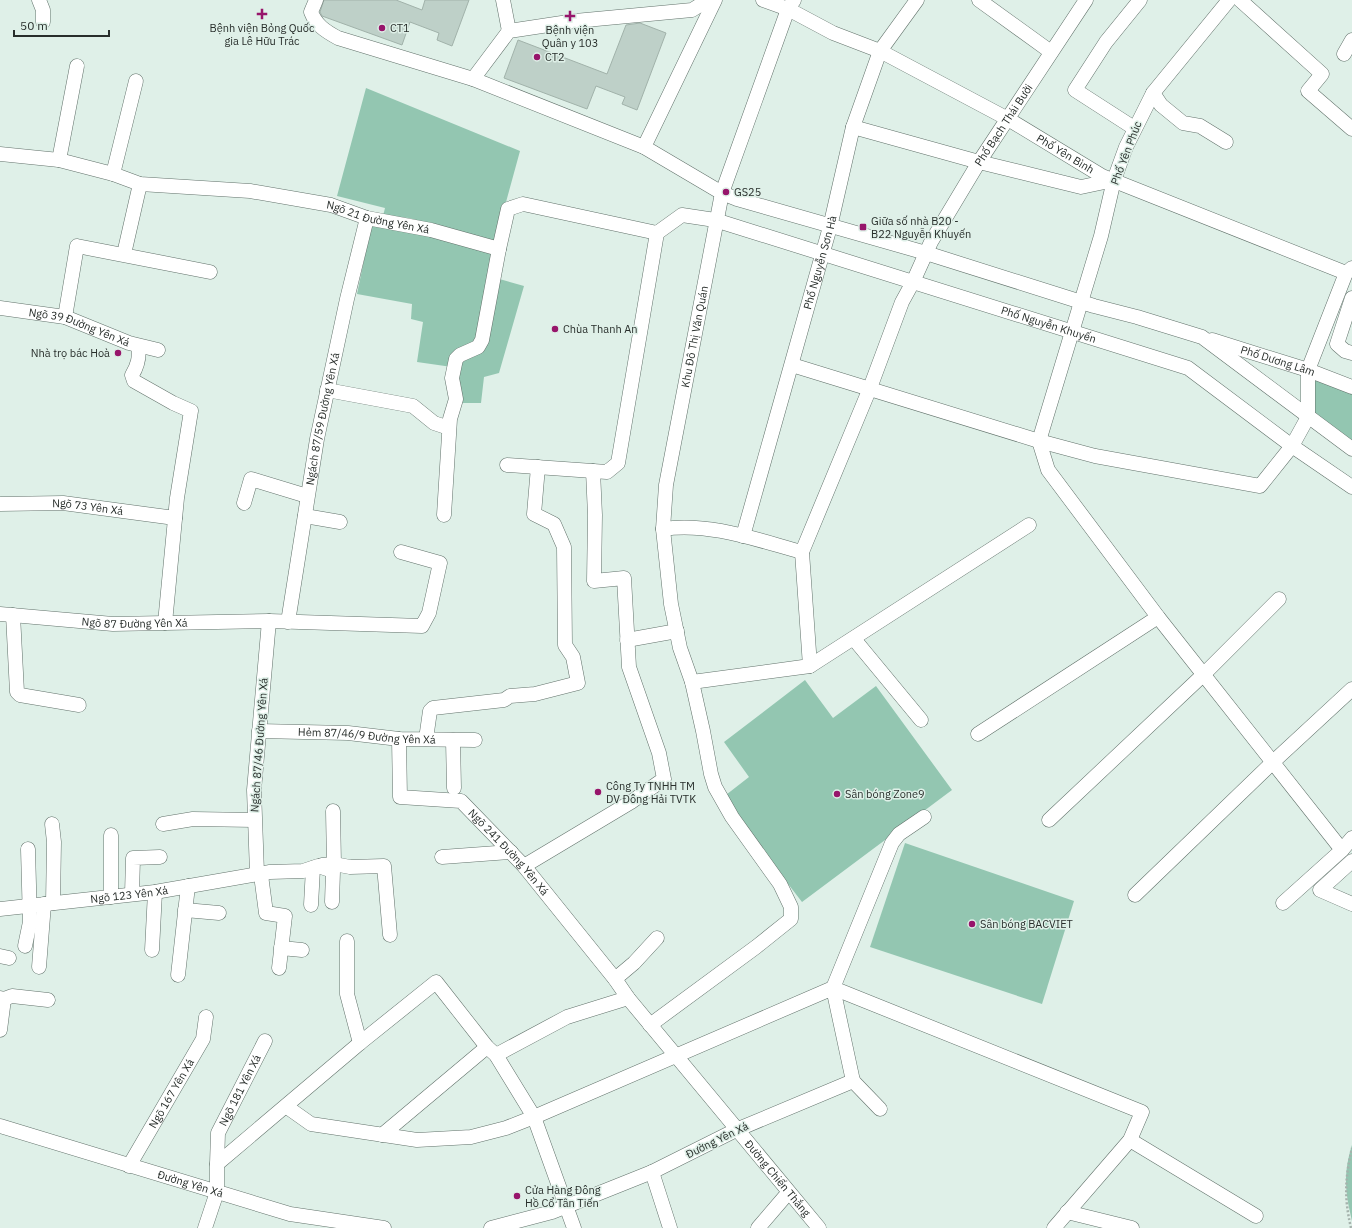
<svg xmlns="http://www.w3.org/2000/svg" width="1352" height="1228" font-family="'IBM Plex Sans',sans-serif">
<rect width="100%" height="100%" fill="#dff0e8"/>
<g fill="#93c6b1">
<path d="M366 88 520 151 495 242 409 218 383 216 385 208 337 196Z"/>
<path d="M372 222 495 253 496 278 524 286 499 373 484 377 481 403H457L452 367 417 362 423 322 411 319 412 304 357 294Z"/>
<path d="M1310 373 1352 388V446L1310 416Z"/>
<path d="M805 680 833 718 876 686 952 790 802 902 722 798 749 777 724 742Z"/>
<path d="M905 843 1074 901 1042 1004 870 947Z"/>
<path d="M1352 1145V1221C1345 1192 1343 1174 1352 1145Z"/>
</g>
<g fill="#bed0c8" stroke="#a1b2aa">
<path d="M324 0H396L422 10 425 0H469L452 46 437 40 439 33 410 22 402 45 322 16 320 12Z"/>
<path d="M640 23 666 33 637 110 622 104 625 97 596 86 587 109 504 78 518 40 607 74 626 25Z"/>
</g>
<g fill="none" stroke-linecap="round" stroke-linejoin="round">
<g stroke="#62726b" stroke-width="15">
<g id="minor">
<path d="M39 0 43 10V22"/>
<path d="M316 0 311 12C316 25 325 31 338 38L473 79 644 147 722 193 737 199 926 253 1094 306 1137 317 1202 337 1352 449"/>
<path d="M503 0 509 31"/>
<path id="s1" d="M763 0 788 9 833 33 880 51 1008 119 1102 176 1346 273 1352 268"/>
<path d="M979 0 1051 52"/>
<path d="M1229 0 1153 93 1126 147 1114 180 1101 236 1039 441 1048 470 1158 617 1342 850 1283 903"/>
<path d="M1240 0 1322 74 1308 91 1352 129"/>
<path d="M1344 54 1352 40"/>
<path d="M473 79 509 31 575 21 692 10 708 0"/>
<path d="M1153 93 1161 105 1183 123 1200 126 1226 142"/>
<path d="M853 127 979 162 1081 187 1114 180"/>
<path d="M1134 128 1075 90 1106 42 1140 0"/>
<path d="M644 147 715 0"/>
<path id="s2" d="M0 154 59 160 113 174 140 184 250 191 331 205 367 218 431 230 499 249 508 209 523 204 657 233 682 215 715 220 1188 368 1292 446 1352 487"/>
<path d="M59 160 77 66"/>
<path d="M113 174 136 81"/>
<path d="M124 254 140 184"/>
<path d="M1352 298 1337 344 1345 351 1352 353"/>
<path id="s3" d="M0 308 65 317 129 343 158 350"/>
<path d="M65 317 77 246 210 272"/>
<path id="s4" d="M1212 340 1308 370 1352 387"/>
<path d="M138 346C140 357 138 365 132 375L134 381 173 403 191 411 177 498 165 623"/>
<path d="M792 365 1039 441 1095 456 1260 486 1292 446 1308 417V370L1346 273"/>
<path d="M327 390 413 406 434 423 449 428"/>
<path d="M507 465 607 472 618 463 657 233"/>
<path d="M244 503 251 479 307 496"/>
<path id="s5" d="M0 504 63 503 175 518"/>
<path d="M444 515 450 419 456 399 452 378 456 359 460 355 478 347 482 340 499 249"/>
<path d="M305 516 340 522"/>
<path d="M663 529C709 522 757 540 802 552"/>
<path id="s6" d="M743 536 830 227 853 127 880 51 917 0"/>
<path id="s7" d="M0 614 113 624 269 621 422 626 429 613 440 563 401 552"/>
<path d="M13 615 17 692 20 695 79 705"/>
<path d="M269 621 254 790 257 873 261 875 266 913 285 916 279 968"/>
<path id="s8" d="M288 622 317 439 347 299 367 218"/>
<path d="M854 639 921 720"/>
<path d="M627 640 677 631"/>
<path id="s9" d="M810 666 802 552 870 388 902 302 913 282 931 242 979 162 1086 0"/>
<path d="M692 682 810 666 1029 525"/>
<path id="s10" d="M259 731 348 733 399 739 475 740"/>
<path d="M978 734 1158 617"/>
<path id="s11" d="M399 739 400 797 461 801 524 866 615 979 628 998 819 1228"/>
<path d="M426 739 430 711 433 708 504 700 510 696 535 694 578 683 573 657 565 645 564 547 554 524 534 514 538 467"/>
<path d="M453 740 454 788"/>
<path d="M333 811 334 864"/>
<path d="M924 817 899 834 892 843 833 988 1142 1112 1130 1140 1054 1228"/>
<path d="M1049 820 1204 674 1279 599"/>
<path d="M52 824 54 842 53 903"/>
<path d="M163 824 193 819 254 820"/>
<path d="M111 835V897"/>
<path d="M1342 850 1352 838"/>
<path d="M442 857 511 852"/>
<path d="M1352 861 1320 890 1352 904"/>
<path d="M322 865 334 864 350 867 384 866 390 935"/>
<path d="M524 866 631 802 664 779 659 753 629 667 624 578 594 581 595 515 593 471"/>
<path d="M132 894 133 858 160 857"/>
<path d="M1135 895 1273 762 1352 689"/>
<path d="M311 905 313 868"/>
<path id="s12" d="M0 909 155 892 270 872 303 871 318 866 333 871 332 902"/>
<path d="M185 910 219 913"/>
<path d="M347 941V994L360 1043"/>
<path d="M25 946 30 922 28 849"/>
<path d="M281 948 302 950"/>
<path d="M152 950 155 892"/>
<path d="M0 956 9 958"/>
<path d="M39 967 44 904"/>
<path d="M178 975 188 886"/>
<path d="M615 979 634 963 657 938"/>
<path d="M0 998 4 999 0 1030"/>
<path d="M4 999 12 996 48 1000"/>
<path id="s13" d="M650 1025 756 947 791 919V907L780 884 732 817 715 787 711 774 703 731 692 682 680 648 671 604 663 529 666 485 722 193 788 9 794 0"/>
<path d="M496 1055 567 1017 628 998"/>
<path d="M853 1081 880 1109"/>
<path d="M287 1107 311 1124 417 1140 471 1137 506 1128 534 1117 833 988 853 1081 736 1130 652 1172 552 1212 491 1228"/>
<path id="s14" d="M0 1126 290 1214 384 1228"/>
<path d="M382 1135 487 1047"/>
<path d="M1130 1140 1256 1216"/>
<path id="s15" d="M217 1164 218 1133 265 1041"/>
<path id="s16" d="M129 1166 203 1039 206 1017"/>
<path d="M652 1172 670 1228"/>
<path d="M1067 1212 1132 1228"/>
<path d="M205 1228 217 1192V1164L360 1043 436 982 487 1047 496 1055 534 1117 574 1228"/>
<path d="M758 1228 788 1193"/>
</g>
</g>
<path stroke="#a5b2ac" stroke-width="2.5" stroke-dasharray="2 2" stroke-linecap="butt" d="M1351 1228C1344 1198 1345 1178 1352 1148"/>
<use href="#minor" stroke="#fff" stroke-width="14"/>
</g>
<g fill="#97156b" stroke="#dff0e8" stroke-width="1.5">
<path d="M260 8h4v4h4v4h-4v4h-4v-4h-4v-4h4z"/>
<path d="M568 10h4v4h4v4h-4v4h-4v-4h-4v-4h4z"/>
<circle cx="382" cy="28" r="4"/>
<circle cx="537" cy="57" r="4"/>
<circle cx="726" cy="192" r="4"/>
<rect x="859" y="223" width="8" height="8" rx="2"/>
<circle cx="555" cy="329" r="4"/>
<circle cx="118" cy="353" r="4"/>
<circle cx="598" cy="792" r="4"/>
<circle cx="837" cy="794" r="4"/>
<circle cx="972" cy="924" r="4"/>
<circle cx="517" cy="1196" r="4"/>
</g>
<g text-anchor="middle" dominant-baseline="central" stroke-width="3" stroke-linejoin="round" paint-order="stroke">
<g font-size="11" fill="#282e2b" stroke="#dff0e8" text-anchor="start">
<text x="262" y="28" text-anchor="middle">Bệnh viện Bỏng Quốc<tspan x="262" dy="13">gia Lê Hữu Trác</tspan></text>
<text x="390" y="28">CT1</text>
<text x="570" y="30" text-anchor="middle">Bệnh viện<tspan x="570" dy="13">Quân y 103</tspan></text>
<text x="545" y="57">CT2</text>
<text x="734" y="192">GS25</text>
<text x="871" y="221">Giữa số nhà B20 -<tspan x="871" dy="13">B22 Nguyễn Khuyến</tspan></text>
<text x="563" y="329">Chùa Thanh An</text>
<text x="110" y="353" text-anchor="end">Nhà trọ bác Hoà</text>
<text x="606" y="786">Công Ty TNHH TM<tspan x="606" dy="13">DV Đông Hải TVTK</tspan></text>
<text x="845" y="794">Sân bóng Zone9</text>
<text x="980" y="924">Sân bóng BACVIET</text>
<text x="525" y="1190">Cửa Hàng Đông<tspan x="525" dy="13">Hồ Cổ Tân Tiến</tspan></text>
</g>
<g font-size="11" fill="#282e2b" stroke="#dff0e8">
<text stroke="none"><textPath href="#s9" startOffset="588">Phố Bạch Thái Bưởi</textPath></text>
<text stroke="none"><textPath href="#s1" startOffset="340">Phố Yên Bình</textPath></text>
<text transform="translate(1126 153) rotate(-69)">Phố Yên Phúc</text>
<text stroke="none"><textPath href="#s2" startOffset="385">Ngõ 21 Đường Yên Xá</textPath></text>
<text stroke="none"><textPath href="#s6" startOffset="284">Phố Nguyễn Sơn Hà</textPath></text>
<text stroke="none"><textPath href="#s2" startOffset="1118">Phố Nguyễn Khuyến</textPath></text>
<text stroke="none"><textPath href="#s3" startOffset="82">Ngõ 39 Đường Yên Xá</textPath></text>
<text stroke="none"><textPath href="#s13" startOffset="790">Khu Đô Thị Văn Quán</textPath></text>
<text stroke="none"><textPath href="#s4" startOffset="69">Phố Dương Lâm</textPath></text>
<text stroke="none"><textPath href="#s8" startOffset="206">Ngách 87/59 Đường Yên Xá</textPath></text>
<text stroke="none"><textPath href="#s5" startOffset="88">Ngõ 73 Yên Xá</textPath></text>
<text stroke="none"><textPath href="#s7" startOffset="135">Ngõ 87 Đường Yên Xá</textPath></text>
<text stroke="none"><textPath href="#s10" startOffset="108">Hẻm 87/46/9 Đường Yên Xá</textPath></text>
<text transform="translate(259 745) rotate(-86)">Ngách 87/46 Đường Yên Xá</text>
<text stroke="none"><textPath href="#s11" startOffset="189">Ngõ 241 Đường Yên Xá</textPath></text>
<text stroke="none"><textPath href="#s12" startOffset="130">Ngõ 123 Yên Xá</textPath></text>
<text stroke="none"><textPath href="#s15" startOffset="79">Ngõ 181 Yên Xá</textPath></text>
<text stroke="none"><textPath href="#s16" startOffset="84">Ngõ 167 Yên Xá</textPath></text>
<text transform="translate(717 1140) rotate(-26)">Đường Yên Xá</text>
<text stroke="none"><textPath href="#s11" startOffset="612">Đường Chiến Thắng</textPath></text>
<text stroke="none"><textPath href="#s14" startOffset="199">Đường Yên Xá</textPath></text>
</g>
</g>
<path d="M14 30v6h95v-6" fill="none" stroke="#282e2b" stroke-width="2"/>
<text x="20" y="30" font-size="12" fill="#282e2b" stroke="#dff0e8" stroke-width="3" paint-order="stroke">50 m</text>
</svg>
